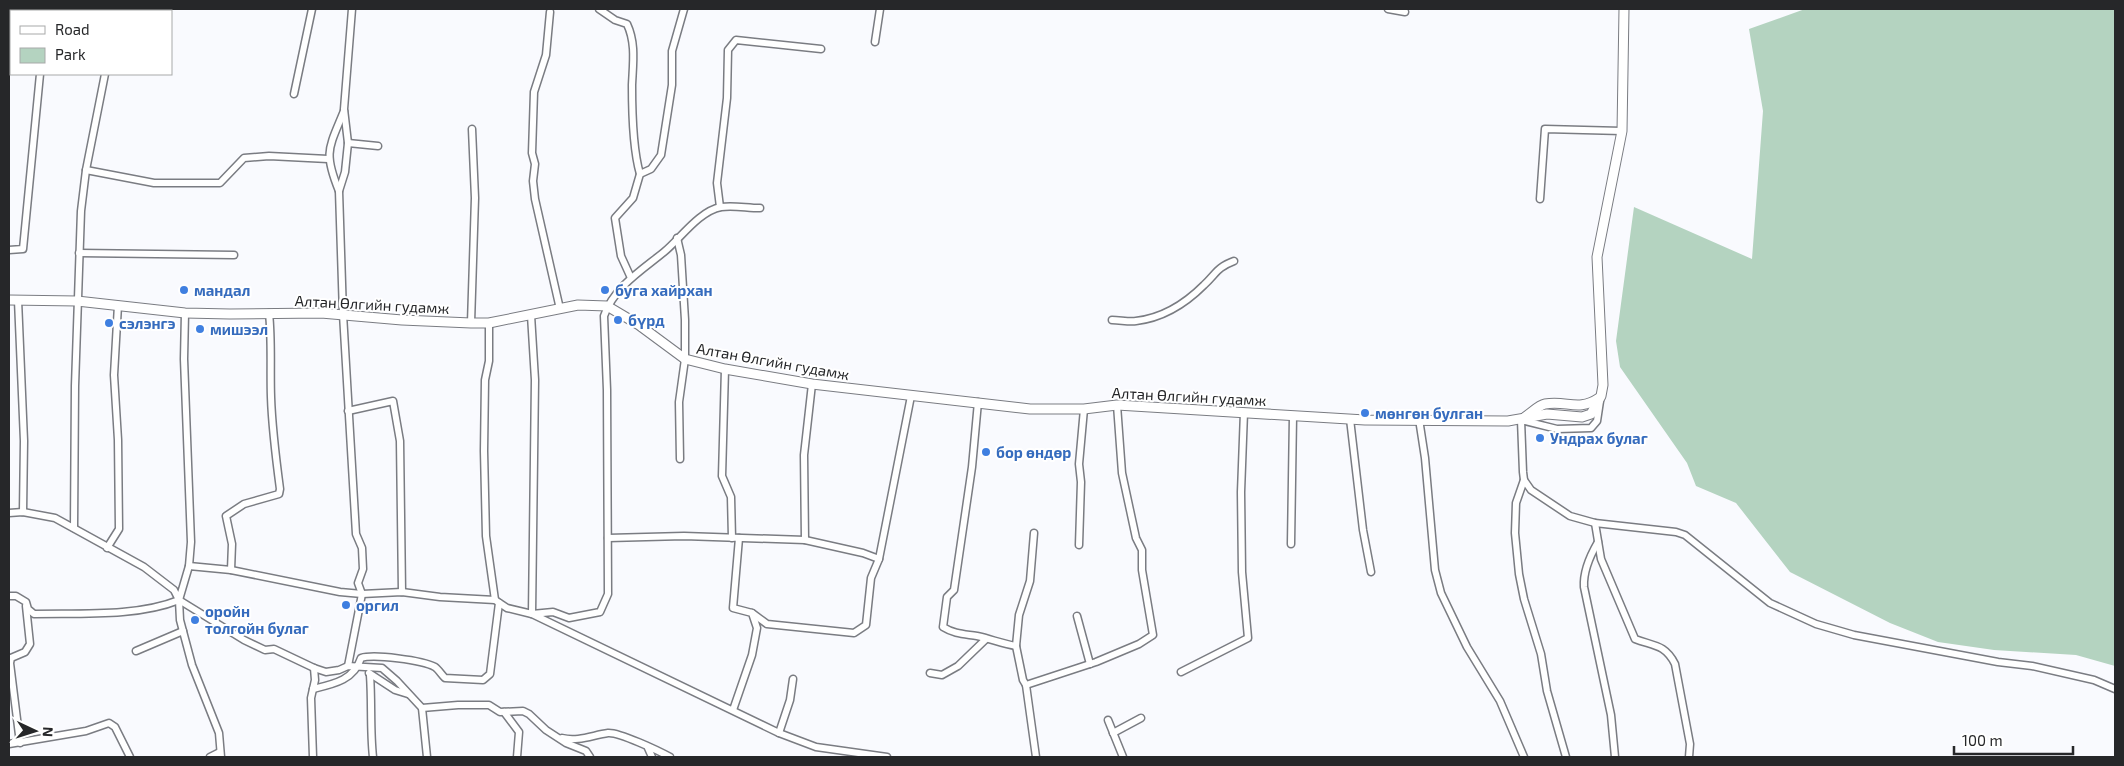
<svg xmlns="http://www.w3.org/2000/svg" width="2124" height="766" font-family="'Exo 2',sans-serif">
<rect width="100%" height="100%" fill="#f9fafe"/>
<path fill="#b4d3c0" d="M1805 9H2115V666L2076 655 1994 650 1938 642 1890 623 1790 572 1736 503 1696 486 1687 463 1620 367 1616 341 1634 207 1752 259 1763 111 1749 29Z"/>
<g fill="none" stroke-linecap="round" stroke-linejoin="round">
<g stroke="#7a7c82" stroke-width="9">
<g id="street">
<path d="M599 9 615 20 627 24C636 43 633 63 632 85 632 110 633 150 640 174"/>
<path d="M1388 9 1405 12"/>
<path d="M54 11 56 9"/>
<path d="M550 12 546 55 534 92 532 153 535 164 533 181 535 199 560 309"/>
<path d="M875 42 880 9"/>
<path d="M294 94 312 9"/>
<path d="M348 143 378 146"/>
<path d="M86 170 154 183H220L244 158 269 156 328 159"/>
<path d="M339 191C323 152 329 148 344 111"/>
<path d="M1540 199 1545 129 1622 131"/>
<path d="M720 207 717 183 727 98 728 50 736 40 821 49"/>
<path d="M677 238 681 255 685 320V359L679 402 680 459"/>
<path d="M9 250 23 249 40 74"/>
<path d="M79 253 234 255"/>
<path d="M631 278 621 256 615 218 633 198 640 174 651 169 661 155 672 85V51L684 9"/>
<path d="M18 300 24 441 23 512"/>
<path d="M185 313 184 359 191 542 189 566"/>
<path d="M531 315 535 380 532 614 553 612 569 618 600 612 608 594 607 390 604 316C614 287 642 270 664 252 680 239 699 211 721 207 733 205 747 208 760 208"/>
<path d="M1112 320C1120 320 1129 322 1136 321 1162 318 1186 303 1204 285 1217 273 1216 268 1234 261"/>
<path d="M471 323 475 198 472 129"/>
<path d="M489 323V361L485 380 484 451 486 536 495 600"/>
<path d="M725 369 722 476 731 497 732 538"/>
<path d="M1600 401 1597 421 1591 428 1557 429 1521 420 1523 472 1524 480 1531 490 1570 516 1595 523 1676 532 1685 535 1770 603 1816 624 1854 635 1998 662 2032 666 2094 680 2115 689"/>
<path d="M978 402 972 467 954 590 947 597 943 627C954 634 965 634 977 636 991 639 1003 644 1016 646"/>
<path d="M348 411 393 401 400 441 402 592"/>
<path d="M1350 419 1363 530 1371 572"/>
<path d="M1419 419 1425 458 1435 570 1441 593 1467 647 1500 701 1524 757"/>
<path d="M1524 480 1516 503 1515 533 1519 574 1524 599 1541 654 1547 691 1566 757"/>
<path d="M9 513 23 512 55 518 144 567 174 590 179 600 189 566 231 570 340 592 362 594 402 592 440 597 495 600 507 608 532 614 779 733 816 747 887 757"/>
<path d="M1595 523 1601 559 1635 639C1653 646 1665 644 1675 664L1690 744 1689 757"/>
<path d="M74 528 75 386 81 211 86 170 105 74"/>
<path d="M1034 533 1030 581 1019 615 1016 646 1023 680 1026 685 1096 662 1139 644 1153 635 1142 570V550L1136 538 1122 473 1117 405"/>
<path d="M608 538 684 536 805 540 863 553 879 559"/>
<path d="M805 540 804 455 812 384"/>
<path d="M1598 542C1591 554 1583 572 1584 587L1611 715 1615 757"/>
<path d="M1291 544 1293 416"/>
<path d="M1079 545 1081 482 1079 464 1084 409"/>
<path d="M107 548 119 529 118 440 114 375 118 305"/>
<path d="M231 570 232 544 226 516 244 504 279 494 280 489C276 459 272 428 271 397 270 369 272 341 269 313"/>
<path d="M9 596H16L26 602 28 609 34 614C80 613 137 617 179 600"/>
<path d="M179 600 244 640 265 650 274 649 314 668 326 672 339 670 348 666 382 668 397 681 422 708 427 757"/>
<path d="M179 600 180 620 192 665 219 733 221 757"/>
<path d="M752 613 767 624 854 633 866 625 871 578 879 559 911 396"/>
<path d="M1077 616 1090 664"/>
<path d="M136 651 183 631"/>
<path d="M348 666 362 594 358 583 363 569 362 548 356 534 343 314 339 191 345 172 348 143 344 109 352 9"/>
<path d="M1181 672 1248 638 1242 572 1241 492 1244 412"/>
<path d="M369 673 395 690 408 694"/>
<path d="M930 673 942 675 958 666 986 639"/>
<path d="M370 675C372 703 370 730 373 757"/>
<path d="M1026 685 1036 757"/>
<path d="M313 689C334 684 354 680 361 658 374 654 422 660 435 667 438 669 442 675 445 678L483 680 490 674 499 603"/>
<path d="M422 708 458 705H489L500 712 523 711 529 714 546 730 566 743 586 751 590 757"/>
<path d="M733 710 752 655 757 628 752 613 733 608 739 538"/>
<path d="M504 712 519 732 517 757"/>
<path d="M1108 720 1123 757"/>
<path d="M779 733 790 700 793 679"/>
<path d="M1113 733 1141 718"/>
<path d="M562 738C578 742 593 735 608 733 619 732 659 751 670 757"/>
<path d="M20 743 10 663 11 658 25 652 30 644 26 606"/>
<path d="M9 744 86 731 109 723 115 727 130 757"/>
<path d="M648 748 652 757"/>
<path d="M210 757 220 752"/>
<path d="M313 757 311 698 315 680 314 668"/>
</g>
</g>
<g stroke="#7a7c82" stroke-width="11">
<g id="secondary">
<path d="M9 300 77 301 185 313 230 314 321 313 402 320 471 323H489L578 305 607 306 639 325 685 359 725 369 812 384 1030 409H1084L1117 405 1365 420 1508 421 1547 414 1582 417 1591 414 1601 396 1603 385 1597 257 1622 131 1624 9"/>
<path d="M1525 417C1531 413 1539 405 1545 404 1567 400 1578 412 1599 398"/>
</g>
</g>
<use href="#street" stroke="#fff" stroke-width="6"/>
<use href="#secondary" stroke="#fff" stroke-width="9"/>
</g>
<g fill="#3f7fe0" stroke="#fff" stroke-width="2">
<circle cx="184" cy="290" r="5"/>
<circle cx="605" cy="290" r="5"/>
<circle cx="618" cy="320" r="5"/>
<circle cx="109" cy="323" r="5"/>
<circle cx="200" cy="329" r="5"/>
<circle cx="1365" cy="413" r="5"/>
<circle cx="1540" cy="438" r="5"/>
<circle cx="986" cy="452" r="5"/>
<circle cx="346" cy="605" r="5"/>
<circle cx="195" cy="620" r="5"/>
</g>
<g text-anchor="middle" dominant-baseline="central" stroke-width="4" stroke-linejoin="round" paint-order="stroke">
<g font-size="15" font-weight="bold" fill="#366cbe" stroke="#fff" text-anchor="start">
<text x="194" y="290">мандал</text>
<text x="615" y="290">буга хайрхан</text>
<text x="628" y="320">бүрд</text>
<text x="119" y="323">сэлэнгэ</text>
<text x="210" y="329">мишээл</text>
<text x="1375" y="413">мөнгөн булган</text>
<text x="1550" y="438">Ундрах булаг</text>
<text x="996" y="452">бор өндөр</text>
<text x="356" y="605">оргил</text>
<text x="205" y="611">оройн<tspan x="205" dy="17">толгойн булаг</tspan></text>
</g>
<g font-size="15" fill="#262729" stroke="#fff">
<text transform="translate(372 304) rotate(3)">Алтан Өлгийн гудамж</text>
<text transform="translate(773 361) rotate(10)">Алтан Өлгийн гудамж</text>
<text transform="translate(1189 396) rotate(3)">Алтан Өлгийн гудамж</text>
</g>
</g>
<rect width="2124" height="766" fill="none" stroke="#262729" stroke-width="20"/>
<rect x="10" y="10" width="162" height="65" fill="#ffffff" stroke="#a8a9a9"/>
<rect x="20" y="26" width="25" height="8" fill="#ffffff" stroke="#a8a9a9"/>
<text x="55" y="35" font-size="15" fill="#262729">Road</text>
<rect x="20" y="48" width="25" height="15" fill="#b4d3c0" stroke="#a8a9a9"/>
<text x="55" y="60" font-size="15" fill="#262729">Park</text>
<g transform="translate(35 731) rotate(94)" stroke="#ffffff" stroke-width="4" paint-order="stroke">
<path d="M0-4L9 19L0 12L-9 19Z" fill="#262729"/>
<text y="-8" font-size="14" font-weight="bold" text-anchor="middle" fill="#262729">N</text>
</g>
<path d="M1954 746v8h119v-8" fill="none" stroke="#262729" stroke-width="2.5"/>
<text x="1962" y="746" font-size="15" fill="#262729" stroke="#ffffff" stroke-width="4" paint-order="stroke">100 m</text>
</svg>
